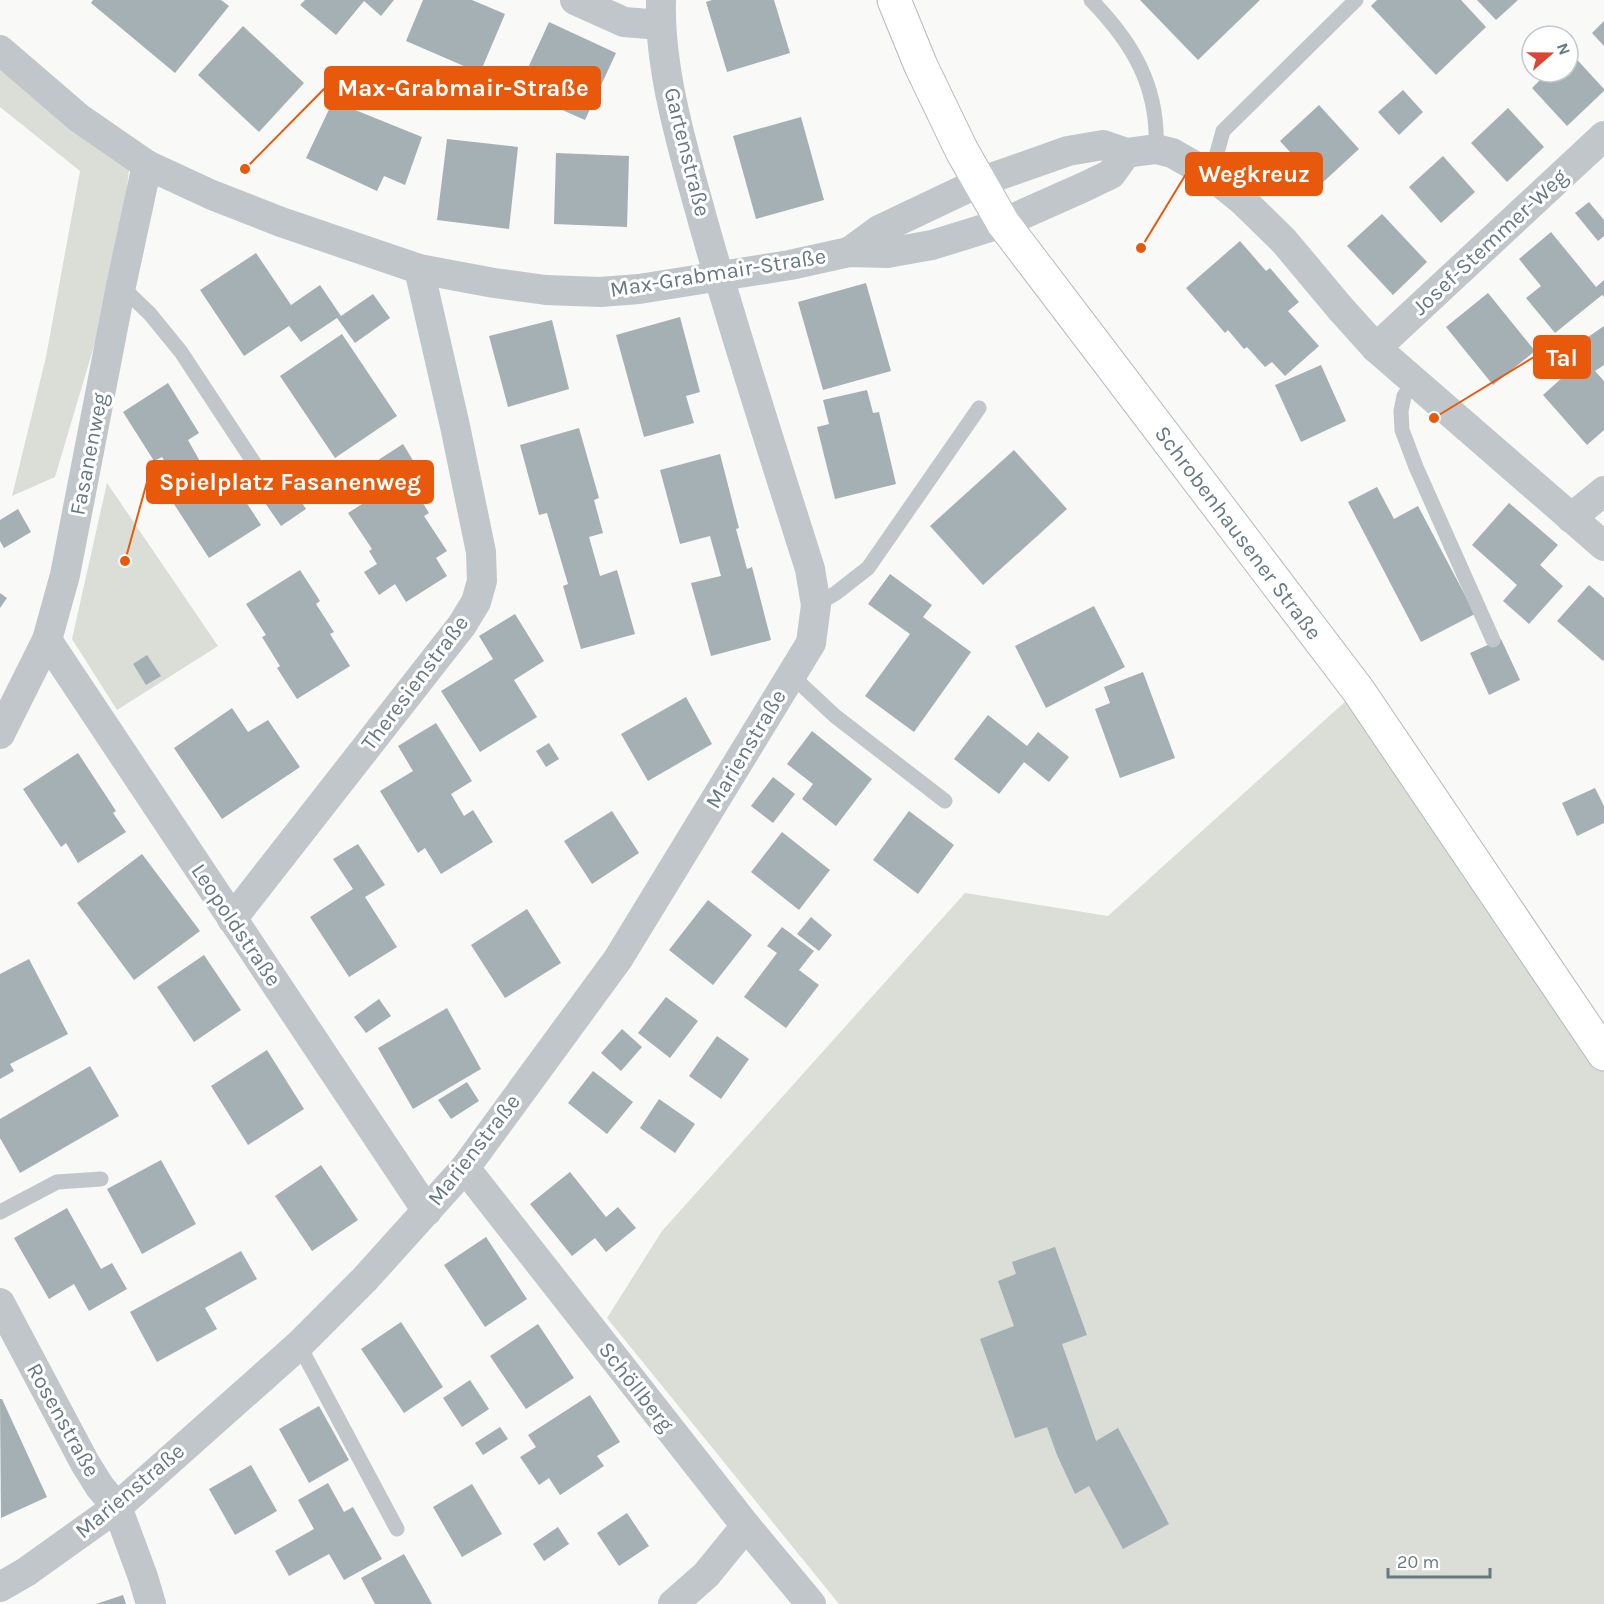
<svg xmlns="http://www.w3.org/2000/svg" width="1604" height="1604" font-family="Karla,sans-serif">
<rect width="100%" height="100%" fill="#f9f9f7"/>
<g fill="#daded7">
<path d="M0 64 130 163 116 272 55 477 12 496 46 357 80 171 0 107Z"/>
<path d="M107 483 218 646 117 710 72 639Z"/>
<path d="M1358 690 1604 1054V1604H839L607 1318 662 1231 965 893 1108 916Z"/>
</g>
<g fill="#a5b0b4">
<path d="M93 0H221L229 6 175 73 91 3Z"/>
<path d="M305 0H394L381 16 364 1 336 35 300 5Z"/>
<path d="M423 0H472L505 14 480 73 406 41Z"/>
<path d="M712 0H774L790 53 727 72 706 2Z"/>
<path d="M1140 0H1260L1198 60Z"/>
<path d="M1377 0H1461L1486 27 1436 75 1371 6Z"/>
<path d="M1477 0H1518L1496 20Z"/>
<path d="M1604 21V46L1592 33Z"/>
<path d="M549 22 616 53 585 120 544 102 554 80 528 68Z"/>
<path d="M243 26 304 83 259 132 198 75Z"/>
<path d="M1570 52 1604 89V91L1567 126 1532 88 1548 72H1568V53Z"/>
<path d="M1403 90 1423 112 1399 135 1378 112Z"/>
<path d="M333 101 422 137 405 185 384 176 377 191 306 158Z"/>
<path d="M1319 105 1359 149 1320 185 1280 141Z"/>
<path d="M1508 108 1544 147 1507 182 1471 143Z"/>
<path d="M801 117 824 200 756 219 733 136Z"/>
<path d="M447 139 518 147 509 229 437 220Z"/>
<path d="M556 153 629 156 627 227 554 224Z"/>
<path d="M1443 156 1475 192 1441 223 1409 187Z"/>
<path d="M1589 202 1604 220V236L1598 241 1575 213Z"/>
<path d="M1382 214 1427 262 1393 295 1347 246Z"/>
<path d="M1551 232 1596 287 1604 280V297L1602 295 1555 333 1526 298 1541 286 1519 259Z"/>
<path d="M1240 241 1266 271 1270 268 1299 302 1288 311 1319 346 1285 376 1272 362 1265 367 1247 347 1244 349 1228 330 1225 333 1186 288Z"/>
<path d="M256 253 291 305 320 285 341 316 373 294 390 318 355 343 337 318 301 342 289 326 244 356 200 290Z"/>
<path d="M866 283 891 371 823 390 798 302Z"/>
<path d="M1488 293 1535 351 1493 385 1446 327Z"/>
<path d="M680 317 700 392 686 396 694 423 644 437 616 335Z"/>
<path d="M552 320 569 389 508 407 489 336Z"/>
<path d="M1604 326V365L1595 371 1604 381V430L1587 445 1543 395 1584 358 1575 346Z"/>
<path d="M342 334 397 416 335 458 280 376Z"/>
<path d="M1321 365 1346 421 1301 442 1275 385Z"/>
<path d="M168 383 199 433 188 440 202 465 177 481 162 457 154 461 123 412Z"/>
<path d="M867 390 873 413 879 412 896 484 835 499 817 427 829 424 823 400Z"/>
<path d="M579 428 599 498 594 500 603 533 589 537 600 576 617 570 635 634 581 649 563 586 568 584 547 513 539 515 520 445Z"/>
<path d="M403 444 422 475 410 482 429 513 424 516 447 551 436 558 447 576 406 602 395 584 379 595 364 572 377 564 369 551 372 549 348 513 387 488 372 464Z"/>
<path d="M1014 450 1067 509 983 585 930 526Z"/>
<path d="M720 454 739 528 736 529 747 569 752 567 771 640 711 656 691 583 721 576 710 536 680 544 660 470Z"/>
<path d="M222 465 261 525 209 558 170 498Z"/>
<path d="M289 483 306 509 281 526 263 500Z"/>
<path d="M1377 487 1394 519 1418 506 1475 614 1421 642 1348 502Z"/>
<path d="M1509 503 1558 545 1540 565 1563 586 1529 624 1503 601 1517 585 1472 545Z"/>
<path d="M18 509 31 532 4 548 0 541V520Z"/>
<path d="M300 570 320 601 316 604 334 632 330 634 350 666 297 699 277 668 280 666 262 637 266 635 246 604Z"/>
<path d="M890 574 932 605 923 617 971 652 914 732 865 696 910 634 868 604Z"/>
<path d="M1589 585 1604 598V659L1603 661 1557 621Z"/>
<path d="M0 593 7 598 0 608Z"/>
<path d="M1094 606 1125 667 1046 708 1015 646Z"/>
<path d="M515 614 544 661 514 680 537 717 480 752 441 691 493 659 479 636Z"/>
<path d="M1501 639 1520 680 1489 695 1470 653Z"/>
<path d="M147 655 161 676 146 685 133 664Z"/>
<path d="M1143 672 1175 758 1120 778 1095 709 1110 703 1104 687Z"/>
<path d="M686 697 712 744 648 781 621 734Z"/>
<path d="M232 708 248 732 268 720 300 767 222 819 174 748Z"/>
<path d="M988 715 1027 746 1038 732 1069 757 1049 782 1024 762 999 794 954 759Z"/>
<path d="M436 723 472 781 451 794 464 816 473 810 493 842 441 874 425 848 418 853 380 791 413 771 398 746Z"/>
<path d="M812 731 872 779 836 826 802 799 813 784 787 764Z"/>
<path d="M549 743 559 759 546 767 536 751Z"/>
<path d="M78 753 116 811 113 813 126 832 78 863 66 843 61 847 23 789Z"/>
<path d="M773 777 795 794 773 823 751 806Z"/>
<path d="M1595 788 1604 806V823L1577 836 1562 803Z"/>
<path d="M612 811 639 853 592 884 564 841Z"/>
<path d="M909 811 954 845 918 894 873 860Z"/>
<path d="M782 832 830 870 799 910 751 872Z"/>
<path d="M358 844 385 885 365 897 397 947 349 977 310 917 353 889 333 859Z"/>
<path d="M142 854 200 931 134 980 77 903Z"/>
<path d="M708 900 752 935 713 985 669 950Z"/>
<path d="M527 909 561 963 505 998 471 945Z"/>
<path d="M811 917 832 935 819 951 797 934Z"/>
<path d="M782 927 814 951 799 970 819 985 786 1028 744 997 777 953 767 946Z"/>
<path d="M204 955 241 1010 194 1042 157 987Z"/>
<path d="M29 959 68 1034 10 1064 14 1071 0 1079V974Z"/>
<path d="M666 997 698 1021 670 1058 638 1033Z"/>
<path d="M379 999 391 1016 366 1033 354 1017Z"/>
<path d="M447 1008 481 1069 413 1109 378 1048Z"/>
<path d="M622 1029 642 1047 621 1071 601 1053Z"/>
<path d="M717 1036 749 1059 721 1099 689 1076Z"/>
<path d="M267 1050 304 1109 248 1145 211 1086Z"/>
<path d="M90 1066 119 1116 20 1173 0 1138V1119Z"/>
<path d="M593 1071 633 1102 607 1134 568 1103Z"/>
<path d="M467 1082 479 1101 451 1119 438 1100Z"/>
<path d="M659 1099 695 1124 675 1153 640 1128Z"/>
<path d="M161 1160 196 1224 142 1254 107 1189Z"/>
<path d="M321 1165 358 1220 312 1251 275 1196Z"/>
<path d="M570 1172 606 1217 618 1207 636 1228 606 1252 595 1238 572 1256 530 1204Z"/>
<path d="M67 1208 101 1269 112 1263 127 1289 89 1311 74 1284 49 1299 14 1238Z"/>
<path d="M486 1237 527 1299 485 1327 444 1265Z"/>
<path d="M1055 1247 1087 1335 1062 1344 1096 1441 1118 1428 1169 1524 1123 1549 1089 1486 1075 1494 1057 1455 1047 1427 1015 1438 980 1339 1014 1326 998 1281 1016 1274 1012 1262Z"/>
<path d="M241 1251 257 1279 205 1308 217 1329 157 1362 130 1312Z"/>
<path d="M401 1322 443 1387 404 1413 361 1349Z"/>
<path d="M538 1324 574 1378 526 1409 490 1356Z"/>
<path d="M470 1380 489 1409 462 1427 443 1398Z"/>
<path d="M590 1395 620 1442 597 1456 604 1466 560 1495 549 1478 539 1485 520 1457 536 1447 528 1435Z"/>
<path d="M0 1399H2L47 1497 1 1518Z"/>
<path d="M319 1406 349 1460 309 1483 279 1429Z"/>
<path d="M500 1427 508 1439 483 1455 475 1443Z"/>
<path d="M251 1465 277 1511 235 1535 209 1489Z"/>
<path d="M328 1483 344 1512 353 1507 382 1559 344 1580 329 1554 289 1576 275 1551 314 1529 298 1500Z"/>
<path d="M472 1484 502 1534 462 1557 433 1507Z"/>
<path d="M627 1513 649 1546 619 1566 597 1533Z"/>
<path d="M558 1527 569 1544 544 1561 533 1544Z"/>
<path d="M404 1554 432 1604H375L361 1578Z"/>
<path d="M123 1595 126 1604H96Z"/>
</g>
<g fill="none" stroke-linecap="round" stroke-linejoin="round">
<g stroke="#b3babd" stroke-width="35">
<path id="secondary" d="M894 0 921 66 962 151 1003 223 1358 690 1604 1054"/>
</g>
<g stroke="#c0c6c9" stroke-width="15">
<path d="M1091 0C1133 43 1159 87 1156 149"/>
<path d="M1211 175 1223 131 1356 0"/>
<path d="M121 286 150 314 181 352 258 469"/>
<path d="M1416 381 1404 396 1401 411 1402 430 1416 467 1493 640"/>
<path d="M816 605 836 593 868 568 979 408"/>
<path d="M791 675 835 716 945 801"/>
<path d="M0 1212 57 1182 101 1179"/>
<path d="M299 1345 397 1529"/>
</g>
<g stroke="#c0c6c9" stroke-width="30">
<path d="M575 0 624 22 661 25"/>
<path d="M0 50 79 118 147 165 212 195 281 222 419 269 494 283 546 290 600 292 639 289 790 265 849 252 887 253 932 245 1003 223 1084 187 1111 174 1126 153"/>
<path d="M849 252 879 230 980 182 1068 151 1103 145 1126 153 1156 149 1172 153 1211 175 1242 200 1284 241 1340 308 1376 348 1604 546"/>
<path d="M1376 348 1604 136"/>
<path d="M1571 518 1604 491"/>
<path d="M47 640 427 1211"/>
<path d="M0 734 47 640 65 575 121 286 147 165"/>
<path d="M232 919 462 625 476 602 482 581 481 552 455 426 419 269"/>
<path d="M465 1168 746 1526 811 1604"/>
<path d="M0 1303 85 1463 100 1487 117 1507 143 1577 151 1604"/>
<path d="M0 1587 26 1572 117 1507 299 1345 364 1280 465 1168 618 959 811 643 816 605 810 569C773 452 735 336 702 218 683 149 659 71 661 0"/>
<path d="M673 1604 706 1575 746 1526"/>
</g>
<use href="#secondary" stroke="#fff" stroke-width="33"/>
</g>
<g text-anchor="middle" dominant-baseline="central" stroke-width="6" stroke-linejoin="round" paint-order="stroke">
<g font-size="22" fill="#667981" stroke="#fff">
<text transform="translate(687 152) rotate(76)">Gartenstraße</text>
<text transform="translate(1490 242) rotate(-43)">Josef-Stemmer-Weg</text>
<text transform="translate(718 273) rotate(-9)">Max-Grabmair-Straße</text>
<text transform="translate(89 454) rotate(-79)">Fasanenweg</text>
<text transform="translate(1238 533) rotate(53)">Schrobenhausener Straße</text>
<text transform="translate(415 683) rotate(-53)">Theresienstraße</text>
<text transform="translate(746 749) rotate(-59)">Marienstraße</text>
<text transform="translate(236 925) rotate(56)">Leopoldstraße</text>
<text transform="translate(474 1150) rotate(-52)">Marienstraße</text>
<text transform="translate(636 1387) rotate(52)">Schöllberg</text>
<text transform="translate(63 1420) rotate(61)">Rosenstraße</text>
<text transform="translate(130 1491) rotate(-40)">Marienstraße</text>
</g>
</g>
<path fill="none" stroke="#e8590c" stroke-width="2" d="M245 169L325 88M1141 248L1186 174M1434 418L1534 357M125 561L147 482"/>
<g fill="#e8590c" stroke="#fff" stroke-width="2">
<circle cx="245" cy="169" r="6"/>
<circle cx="1141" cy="248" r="6"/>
<circle cx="1434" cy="418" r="6"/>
<circle cx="125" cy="561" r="6"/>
</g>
<g fill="#e8590c" stroke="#e8590c" stroke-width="2">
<rect x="325" y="67" width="275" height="42" rx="6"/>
<rect x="1186" y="153" width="136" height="42" rx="6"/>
<rect x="1534" y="336" width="56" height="42" rx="6"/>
<rect x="147" y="461" width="286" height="42" rx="6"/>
</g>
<g font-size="24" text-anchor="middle" font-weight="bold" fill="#fff">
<text x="463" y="96">Max-Grabmair-Straße</text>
<text x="1254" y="182">Wegkreuz</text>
<text x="1562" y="366">Tal</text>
<text x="290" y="490">Spielplatz Fasanenweg</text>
</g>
<g transform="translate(1550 54) rotate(70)"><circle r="28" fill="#ffffff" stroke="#c2c9cd" stroke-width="1.5"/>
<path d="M0-4.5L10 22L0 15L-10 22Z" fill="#dc4535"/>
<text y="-9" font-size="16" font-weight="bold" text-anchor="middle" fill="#667981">N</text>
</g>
<path d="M1388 1568v9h102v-9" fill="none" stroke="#667981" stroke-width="3"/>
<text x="1397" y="1568" font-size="18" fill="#667981" stroke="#ffffff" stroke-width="4.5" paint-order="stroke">20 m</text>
</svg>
